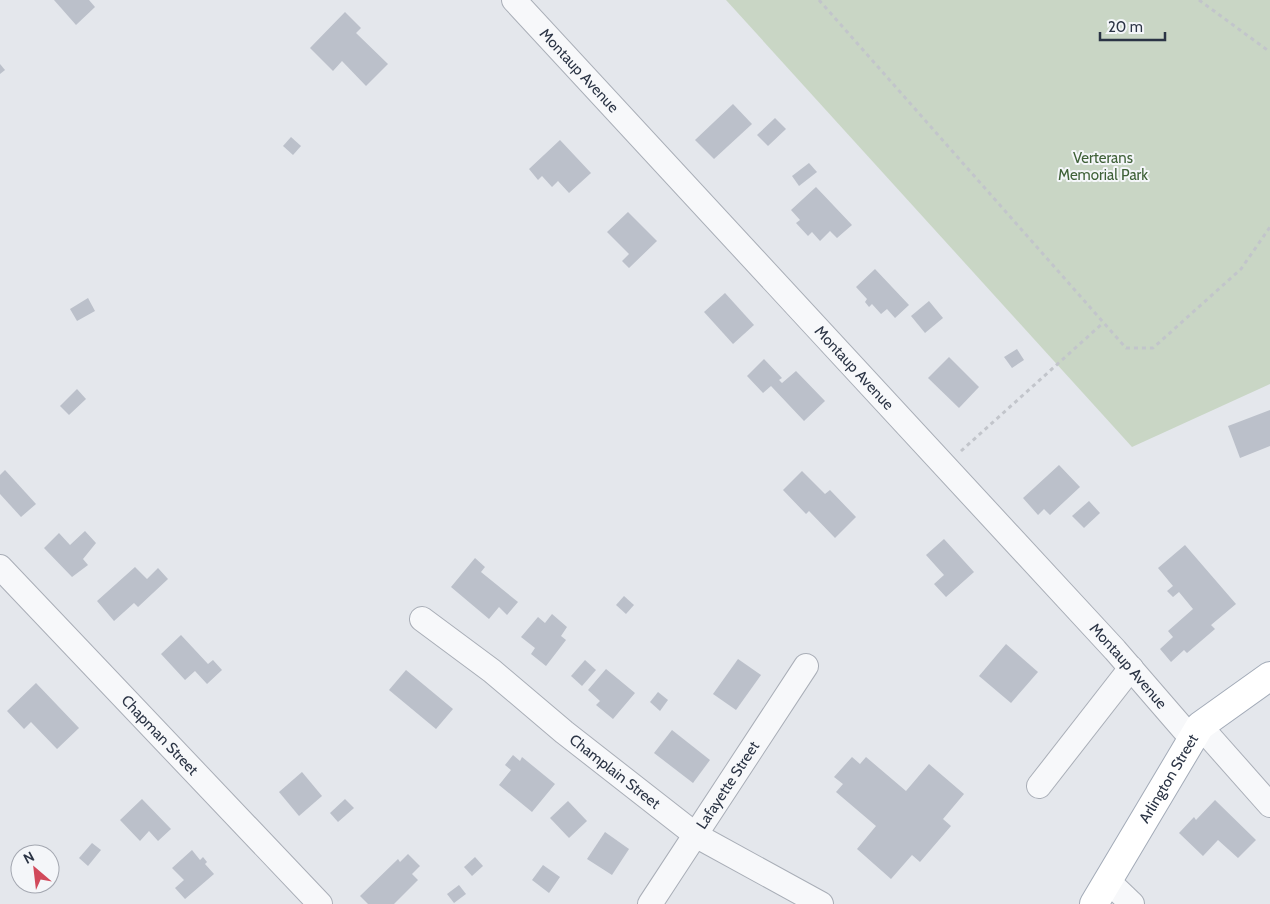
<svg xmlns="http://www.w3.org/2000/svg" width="1270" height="904" font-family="Cabin,sans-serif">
<rect width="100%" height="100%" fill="#e4e7ec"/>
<path fill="#c9d6c5" d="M726 0H1270V384L1132 447Z"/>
<g fill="#bbc0ca">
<path d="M54 0H89L95 7 76 25Z"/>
<path d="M345 12 361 28 356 33 388 64 366 86 342 61 333 71 310 48Z"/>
<path d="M0 64 5 70 0 74Z"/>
<path d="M733 104 752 124 714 159 695 140Z"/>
<path d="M775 118 786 129 768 146 757 135Z"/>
<path d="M291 137 301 146 293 155 283 146Z"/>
<path d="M560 140 591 173 569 193 558 181 552 187 542 176 538 180 529 169Z"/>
<path d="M809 163 817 172 799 186 792 176Z"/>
<path d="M816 187 852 225 837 238 830 231 820 241 812 232 808 236 796 223 800 220 791 210Z"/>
<path d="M628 212 657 241 629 268 622 261 629 254 607 232Z"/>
<path d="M875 269 909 305 895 318 887 309 881 314 872 304 869 307 865 302 867 299 856 287Z"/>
<path d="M725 293 754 325 733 344 704 312Z"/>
<path d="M88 298 95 311 77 321 70 309Z"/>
<path d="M929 301 943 318 925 333 911 316Z"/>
<path d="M1017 349 1024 360 1012 368 1004 357Z"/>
<path d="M949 357 979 387 959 408 928 378Z"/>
<path d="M764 359 782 378 779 380 782 383 796 371 825 401 804 421 771 386 763 393 747 376Z"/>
<path d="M77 389 86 399 69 415 60 406Z"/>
<path d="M1270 410V446L1240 458 1228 426Z"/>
<path d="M1059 465 1080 487 1050 515 1044 509 1038 515 1023 498Z"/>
<path d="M5 470 36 504 21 517 0 494V475Z"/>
<path d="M802 471 825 494 830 490 856 517 835 538 809 511 806 514 783 490Z"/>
<path d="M1089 501 1100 513 1084 528 1072 516Z"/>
<path d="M85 531 96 543 83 559 88 565 72 577 44 548 59 533 70 545Z"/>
<path d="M944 539 974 572 946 597 934 584 944 575 926 555Z"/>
<path d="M1185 545 1236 604 1211 625 1215 629 1187 653 1184 650 1171 662 1160 649 1173 637 1168 631 1193 609 1179 592 1173 597 1167 591 1173 586 1158 568Z"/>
<path d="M475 558 485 567 481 572 518 602 507 615 499 607 489 619 451 587Z"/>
<path d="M135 567 147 579 158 568 168 579 138 607 134 603 114 621 97 601Z"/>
<path d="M624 596 634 605 626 614 616 605Z"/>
<path d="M552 614 567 627 561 636 566 640 546 666 531 654 535 648 521 637 538 617 545 623Z"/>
<path d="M181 635 208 664 213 660 222 670 207 684 195 671 185 680 161 654Z"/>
<path d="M1006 644 1038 672 1011 703 979 676Z"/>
<path d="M738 659 761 675 736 710 713 694Z"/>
<path d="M585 660 596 670 582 686 571 676Z"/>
<path d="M606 669 635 693 613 719 596 705 600 701 588 690Z"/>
<path d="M406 670 453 709 436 729 389 690Z"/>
<path d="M36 683 79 728 57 749 31 722 24 729 7 711Z"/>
<path d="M658 692 668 700 660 711 650 702Z"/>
<path d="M672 730 710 760 693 783 654 753Z"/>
<path d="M513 755 520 761 522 757 555 784 532 812 499 785 511 770 505 765Z"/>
<path d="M852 757 860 764 866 757 906 791 929 764 964 794 943 819 951 826 920 862 912 855 891 879 857 849 876 826 836 792 843 784 834 777Z"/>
<path d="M302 772 322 796 299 816 279 792Z"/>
<path d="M142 799 171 829 158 841 149 831 140 841 120 820Z"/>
<path d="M345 799 354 808 338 822 330 813Z"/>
<path d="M1215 800 1256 840 1238 858 1218 840 1203 856 1179 833 1194 817 1196 820Z"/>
<path d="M568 801 587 821 569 838 550 818Z"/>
<path d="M605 832 629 849 612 875 587 859Z"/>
<path d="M92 843 101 850 88 866 79 858Z"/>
<path d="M192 850 200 860 203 857 207 862 205 864 214 874 185 899 175 888 184 880 172 868Z"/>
<path d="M408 854 420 866 412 874 418 880 394 904H368L360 896 398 859 400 862Z"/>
<path d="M475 857 483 866 472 876 464 867Z"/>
<path d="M543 865 560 877 549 893 532 880Z"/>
<path d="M459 885 466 894 454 903 447 894Z"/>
</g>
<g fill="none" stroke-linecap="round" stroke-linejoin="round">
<g stroke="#a9aeb7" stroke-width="26">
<g id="minor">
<path id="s1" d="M514 0 1115 650 1192 739"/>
<path id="s2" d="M0 567 320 904"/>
<path id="s3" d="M422 619 492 671 564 732 697 836 821 904"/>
<path d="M1200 726 1270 805"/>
<path d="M1039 786 1131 668"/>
<path d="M1107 880 1132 904"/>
<path id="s4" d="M650 904 806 666"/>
</g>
</g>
<g stroke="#a3abb8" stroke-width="30">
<g id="major">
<path id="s5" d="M1094 904 1200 726 1270 676"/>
</g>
</g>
<g stroke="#c2c5cb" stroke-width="3" stroke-dasharray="4 4" stroke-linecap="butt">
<path d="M819 0 1126 348H1153L1241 269 1270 227"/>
<path d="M1199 0 1270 52"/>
<path d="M961 451 1103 323"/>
</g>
<use href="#minor" stroke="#f7f8fa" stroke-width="24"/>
<use href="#major" stroke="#fff" stroke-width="28"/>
</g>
<g text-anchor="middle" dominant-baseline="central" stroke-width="4" stroke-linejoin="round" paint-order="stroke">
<g font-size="15" fill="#2b3445" stroke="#f4f6f9">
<text stroke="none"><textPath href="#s1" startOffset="96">Montaup Avenue</textPath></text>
<text stroke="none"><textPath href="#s1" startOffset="501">Montaup Avenue</textPath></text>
<text stroke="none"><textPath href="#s1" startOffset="906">Montaup Avenue</textPath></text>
<text stroke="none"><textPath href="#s2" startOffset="232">Chapman Street</textPath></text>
<text stroke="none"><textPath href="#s3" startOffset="246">Champlain Street</textPath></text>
<text stroke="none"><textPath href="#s5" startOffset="146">Arlington Street</textPath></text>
<text stroke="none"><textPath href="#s4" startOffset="142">Lafayette Street</textPath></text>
</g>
<g font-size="15" fill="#3f6138" stroke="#f4f6f9">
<text x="1103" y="158">Verterans<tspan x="1103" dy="17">Memorial Park</tspan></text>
</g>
</g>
<g transform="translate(35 869) rotate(332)"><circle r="24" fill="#f4f6f9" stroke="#a4a8b1"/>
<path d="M0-4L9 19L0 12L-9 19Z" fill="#d1495b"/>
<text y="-8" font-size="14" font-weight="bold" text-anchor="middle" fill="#2b3445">N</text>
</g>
<path d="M1100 32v8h65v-8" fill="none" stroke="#2b3445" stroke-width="2.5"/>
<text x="1108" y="32" font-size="15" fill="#2b3445" stroke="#f4f6f9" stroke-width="4" paint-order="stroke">20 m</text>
</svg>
